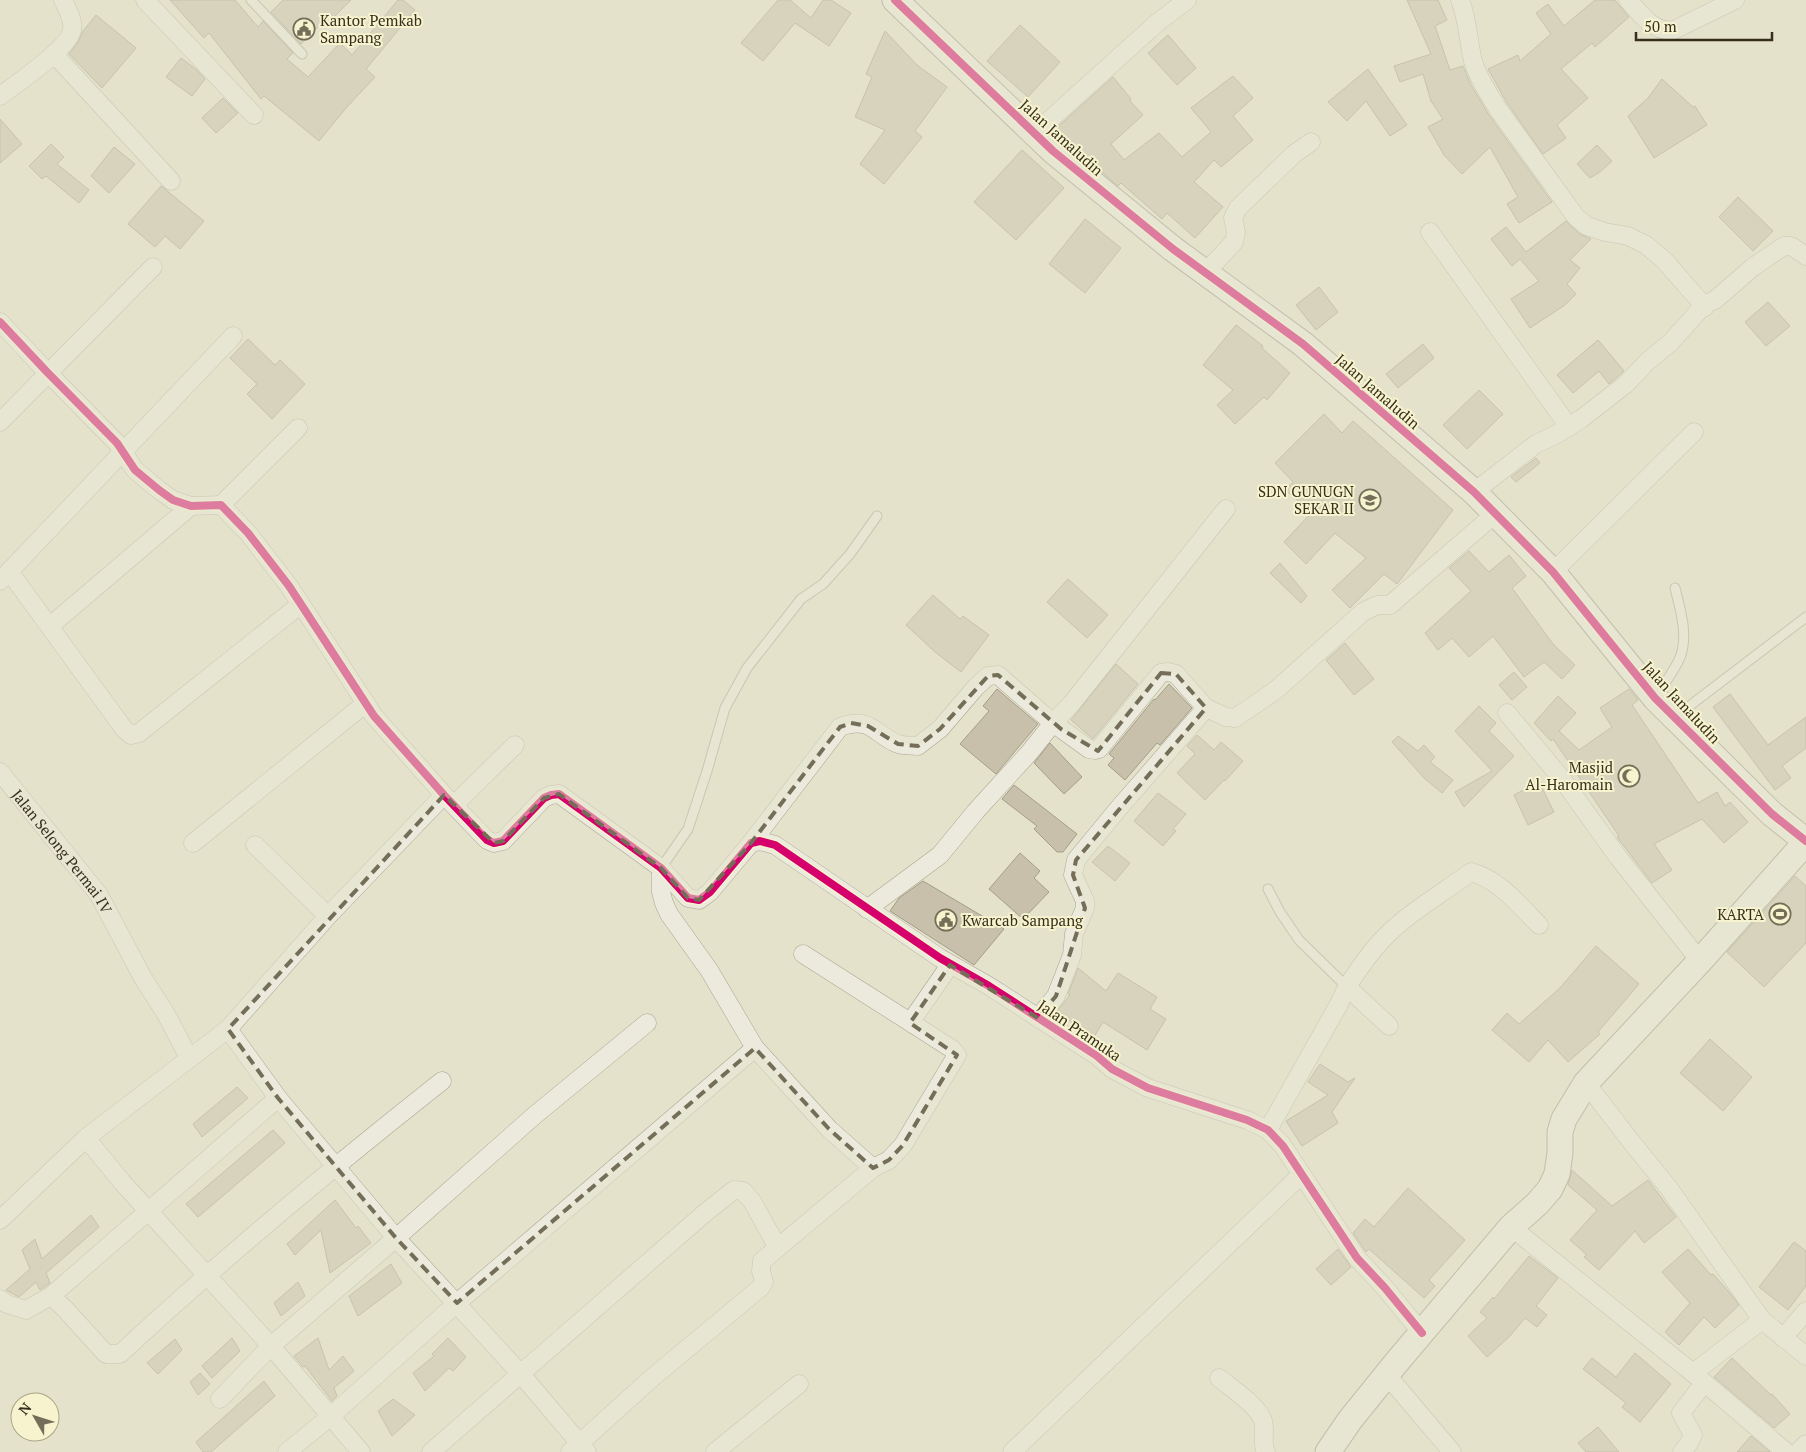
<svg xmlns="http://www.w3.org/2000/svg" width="1806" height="1452" font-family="'PT Serif',serif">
<rect width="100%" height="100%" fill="#e4e2ca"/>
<g fill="#c8c0ab" stroke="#a49d89">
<path d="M170 0H235L258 27 263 21 293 53 287 59 308 77 340 43 352 55 398 0H403L415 10 366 69 375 77 346 108 319 141 264 96 261 99 209 33 204 38Z"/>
<path d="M283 0H351L334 17 331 14 301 44 271 12Z"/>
<path d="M778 0H790L811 18 823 0H831L851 13 829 46 795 23 763 61 741 43Z"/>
<path d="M1407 0H1438L1447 20 1435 26 1450 70 1463 66 1471 85 1489 115 1552 202 1519 223 1507 204 1518 197 1490 147 1462 174 1444 155 1428 127 1443 119 1431 101 1423 74 1400 82 1394 66 1431 54Z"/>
<path d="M1595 0H1615L1629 17 1595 47 1592 43 1561 69 1588 98 1557 125 1566 138 1543 154 1507 103 1488 69 1518 55 1520 61 1551 34 1536 13 1548 4 1564 26Z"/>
<path d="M96 15 136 48 102 88 69 54 78 42 83 31Z"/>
<path d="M1020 25 1060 62 1028 97 987 61Z"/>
<path d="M885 31 917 65 947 87 915 131 922 137 884 184 860 164 885 130 855 117 872 77 866 74Z"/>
<path d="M1168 35 1196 68 1177 85 1148 53Z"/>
<path d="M181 58 197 70 205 79 192 96 166 77Z"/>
<path d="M1368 69 1407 125 1390 136 1366 101 1347 121 1328 102Z"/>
<path d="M1233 76 1253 98 1233 116 1253 140 1221 167 1214 160 1194 182 1223 207 1195 238 1167 213 1162 219 1121 183 1118 186 1053 131 1113 77 1131 99 1130 101 1143 115 1111 144 1124 160 1159 133 1182 157 1211 132 1191 108Z"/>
<path d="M1662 79 1693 107 1695 106 1707 125 1654 158 1628 116 1648 98Z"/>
<path d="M223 98 238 113 216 133 202 118Z"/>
<path d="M0 119 22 144 0 163Z"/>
<path d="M51 144 64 157 57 164 89 190 79 203 46 176 42 179 29 166Z"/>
<path d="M1597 145 1612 161 1600 172 1590 178 1577 164Z"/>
<path d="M114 147 135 164 109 193 91 176Z"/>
<path d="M1022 150 1064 188 1016 240 974 202Z"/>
<path d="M161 186 204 221 180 249 165 236 155 247 128 224Z"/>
<path d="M1738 197 1773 231 1753 251 1719 217Z"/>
<path d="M1085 219 1121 248 1085 293 1049 264Z"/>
<path d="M1566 221 1580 234 1591 239 1570 260 1580 268 1567 284 1576 294 1565 305 1530 328 1511 299 1539 281 1520 259 1512 266 1491 239 1506 227 1526 252Z"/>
<path d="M1319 287 1338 312 1316 330 1296 305Z"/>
<path d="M1768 302 1790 326 1766 346 1745 322Z"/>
<path d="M1236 325 1263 346 1262 348 1290 373 1267 400 1264 397 1235 424 1217 405 1233 390 1203 365Z"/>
<path d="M248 339 275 365 280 360 305 384 272 419 247 394 257 384 230 358Z"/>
<path d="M1598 340 1624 371 1609 384 1599 371 1573 393 1557 375Z"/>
<path d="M1423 344 1434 358 1398 388 1386 374Z"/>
<path d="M1479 390 1503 414 1467 449 1443 425Z"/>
<path d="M1324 414 1342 433 1353 421 1453 510 1397 584 1384 574 1350 608 1332 590 1366 558 1335 533 1306 564 1284 542 1312 512 1285 490 1293 482 1275 463Z"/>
<path d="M1536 458 1540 463 1516 482 1511 477Z"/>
<path d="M1469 551 1489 572 1509 555 1526 576 1512 588 1553 644 1575 665 1562 679 1544 662 1524 677 1493 636 1469 657 1452 638 1438 650 1425 633 1471 591 1449 568Z"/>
<path d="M1280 563 1307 596 1301 603 1270 573Z"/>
<path d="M1068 579 1108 615 1087 638 1047 602Z"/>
<path d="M933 595 960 619 963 616 989 635 961 672 935 652 906 625Z"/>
<path d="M1345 643 1374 679 1354 695 1326 660Z"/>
<path d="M1116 664 1138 684 1093 739 1071 720Z"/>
<path d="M1514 672 1527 687 1512 700 1499 685Z"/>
<path d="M1169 684 1192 708 1160 745 1157 743 1125 780 1108 765 1114 758 1109 754 1154 699 1155 700Z"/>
<path d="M997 689 1038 724 996 774 960 744 989 711 983 706Z"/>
<path d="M1629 689 1638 700 1632 705 1698 803 1717 792 1725 806 1730 802 1748 822 1724 843 1702 819 1654 844 1672 870 1652 883 1617 837 1619 836 1553 739 1551 741 1534 723 1558 696 1576 713 1559 731 1579 750 1612 727 1600 708Z"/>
<path d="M1730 694 1768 745 1806 717V748L1782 766 1791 778 1775 790 1713 707Z"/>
<path d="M1479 706 1496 723 1489 731 1514 756 1464 807 1455 792 1492 771 1455 731Z"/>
<path d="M1197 735 1214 750 1221 742 1243 761 1225 781 1224 780 1205 800 1177 773 1195 754 1187 746Z"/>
<path d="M1398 736 1418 751 1424 745 1435 757 1430 762 1453 780 1442 793 1424 778 1392 742Z"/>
<path d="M1050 743 1082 777 1064 794 1034 763Z"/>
<path d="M1539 782 1554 812 1528 825 1514 795Z"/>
<path d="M1014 785 1077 834 1063 852H1057L1034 829 1037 826 1002 799Z"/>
<path d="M1158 793 1186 814 1173 829 1176 831 1163 846 1134 821Z"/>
<path d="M1108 846 1130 863 1115 881 1092 862Z"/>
<path d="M1020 853 1040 871 1034 878 1049 892 1023 919 989 889Z"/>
<path d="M1795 876 1806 886V943L1764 987 1727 952Z"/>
<path d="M923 881 1004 929 974 965 890 911 899 898Z"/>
<path d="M1596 946 1639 984 1598 1032 1600 1034 1568 1062 1548 1040 1529 1062 1492 1030 1507 1013 1519 1024 1560 988Z"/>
<path d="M1078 968 1106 991 1118 973 1157 997 1150 1009 1166 1019 1147 1050 1103 1022 1094 1037 1068 1020 1066 1023 1054 1015 1070 995 1068 994Z"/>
<path d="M1710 1039 1752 1077 1723 1111 1680 1073Z"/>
<path d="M1320 1064 1348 1082 1355 1078 1332 1112 1338 1123 1302 1146 1286 1121 1328 1095 1308 1082Z"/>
<path d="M237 1087 248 1098 202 1137 193 1124Z"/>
<path d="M273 1130 285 1143 198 1217 186 1204Z"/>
<path d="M1572 1170 1612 1206 1648 1180 1676 1217 1644 1243 1635 1231 1599 1270 1584 1257 1587 1255 1570 1240 1597 1210 1568 1185Z"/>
<path d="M1408 1188 1465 1240 1429 1280 1435 1286 1424 1298 1369 1249 1366 1252 1353 1233 1365 1219 1374 1227Z"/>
<path d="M335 1200 356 1228 358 1226 371 1243 330 1273 321 1230 295 1255 287 1244Z"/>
<path d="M91 1215 99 1227 46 1273 50 1283 40 1290 36 1282 19 1297 6 1290 30 1269 22 1250 35 1239 42 1259Z"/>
<path d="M1794 1242 1806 1251V1286L1788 1310 1759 1287Z"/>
<path d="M1338 1249 1351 1267 1331 1285 1316 1269Z"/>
<path d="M1688 1249 1711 1275 1713 1274 1729 1292 1739 1305 1715 1328 1704 1317 1679 1345 1665 1332 1690 1303 1662 1272Z"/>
<path d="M1529 1256 1558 1278 1536 1306 1547 1315 1537 1327 1525 1318 1509 1337 1487 1357 1468 1336 1487 1318 1480 1312 1493 1297 1494 1299Z"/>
<path d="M391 1264 402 1283 358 1316 349 1296Z"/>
<path d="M298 1282 305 1296 281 1316 274 1303Z"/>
<path d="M232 1338 240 1351 212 1378 202 1366Z"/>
<path d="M318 1338 329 1370 343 1356 354 1371 334 1388 337 1396 332 1401 305 1366 303 1367 294 1356Z"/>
<path d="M448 1338 466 1357 453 1371 449 1368 425 1391 413 1373 434 1356 432 1354Z"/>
<path d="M175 1339 182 1350 158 1374 147 1363Z"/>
<path d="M1635 1353 1671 1384 1640 1422 1622 1407 1626 1403 1583 1369 1592 1358 1616 1377Z"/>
<path d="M1732 1358 1771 1395 1772 1394 1790 1414 1774 1428 1714 1377Z"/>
<path d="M200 1373 210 1384 198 1395 190 1382Z"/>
<path d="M264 1381 275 1396 211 1452H203L196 1442Z"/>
<path d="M393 1399 415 1415 392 1436 378 1411Z"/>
<path d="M1598 1427 1619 1452H1586L1578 1443Z"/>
<path d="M1751 1436 1770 1452H1737Z"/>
</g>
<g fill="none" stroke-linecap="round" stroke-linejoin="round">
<g stroke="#a9a694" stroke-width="11">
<g id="lane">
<path d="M251 0 302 54"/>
<path d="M1657 696C1664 683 1676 669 1681 655 1688 633 1680 609 1675 588"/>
<path d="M1675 717 1806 617"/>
<path d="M661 868 688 829 707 771 725 708 747 668 801 599 823 584 850 554 877 516"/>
<path d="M1268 889 1280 912 1299 940 1347 987"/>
</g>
</g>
<g stroke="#a9a694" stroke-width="19">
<g id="street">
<path d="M145 0 254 115"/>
<path d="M1460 0C1468 19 1468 41 1473 61 1478 78 1489 94 1498 109L1576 217 1587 226 1605 232 1628 236 1646 245 1664 260 1705 307"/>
<path d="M1628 0C1641 14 1653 33 1674 30L1735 0"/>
<path d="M54 54 171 181"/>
<path d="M0 96C16 84 69 48 72 30 74 20 67 9 63 0"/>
<path d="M1035 133 1158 22 1187 0"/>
<path d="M1430 232 1569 427"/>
<path d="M1205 273 1234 242 1236 232 1233 218 1238 208 1294 154 1311 142"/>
<path d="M0 322 47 372 117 443 135 470 159 490 173 500 191 506 221 505 248 533 289 586 374 716 444 795 487 840 494 843 503 841 544 798 551 795 559 794 661 868 688 898 699 900 710 892 751 843 760 841 775 845 940 958 989 986 1097 1056 1112 1069 1148 1088 1247 1120 1268 1130 1283 1146 1357 1258 1385 1288 1422 1333"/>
<path d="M0 422 153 267"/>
<path d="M1474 492 1536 444 1557 434 1581 419 1626 384 1648 361 1671 342 1705 304 1715 300 1753 267 1784 246H1791L1806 256"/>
<path d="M221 505 298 428"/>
<path d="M9 571 124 729 131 735 139 733 301 604"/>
<path d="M1553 572 1694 432"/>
<path d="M0 581 233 336"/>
<path d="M50 626 191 506"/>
<path d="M1507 713 1562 779 1618 857 1700 961"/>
<path id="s1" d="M0 772 99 895 143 978 166 1014 189 1058"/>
<path d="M454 805 515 745"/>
<path d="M193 843 366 703"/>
<path d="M751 843 840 727C871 716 874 734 898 744 903 746 912 745 918 746L940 729 976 687 988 676 998 675 1053 723 1072 703 1226 509"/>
<path d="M255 845 328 916"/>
<path d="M661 868V892L664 903 669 914 709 970 755 1048 829 1129 873 1168"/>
<path d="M867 909 940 855 976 811 1029 753 1053 723 1089 749 1095 750 1099 749 1161 673 1168 672 1176 674 1206 708 1226 717 1235 718 1276 690 1363 612 1377 605H1390L1495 514"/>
<path d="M803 954 913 1024"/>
<path d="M1347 987C1358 970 1370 952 1384 938 1409 912 1443 893 1471 872 1500 880 1519 905 1539 925"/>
<path d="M1038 1018 1056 996 1072 955 1074 934 1085 908V901L1073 875 1076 860 1118 809 1206 708"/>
<path d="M228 1029 278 1098 396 1238 520 1373 587 1452"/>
<path d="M1586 1083 1633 1144 1668 1187 1762 1320 1806 1356"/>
<path d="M1268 1130 1339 1004 1347 987 1389 1026"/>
<path d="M86 1138 122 1182 271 1346 361 1452"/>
<path d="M0 1220 86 1138 228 1029 328 916 444 795"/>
<path d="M1511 1227 1693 1373 1786 1452"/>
<path d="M51 1296 65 1309 106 1354H120C223 1258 332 1168 442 1081"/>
<path d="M0 1299 7 1304 26 1310 51 1296 278 1098"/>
<path d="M1783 1338 1806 1311"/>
<path d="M1693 1373 1762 1320"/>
<path d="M1387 1375 1452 1452"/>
<path d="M1219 1378C1231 1388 1259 1406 1263 1421 1266 1431 1261 1443 1266 1452"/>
<path d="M220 1399 271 1346 396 1238 535 1115 647 1023"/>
<path d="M287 1452 331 1416 457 1303 755 1048"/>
<path d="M431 1452 706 1212 734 1190 743 1191 752 1201 778 1248"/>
<path d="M570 1452 653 1377 760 1288 764 1282 761 1271 762 1261 873 1168 889 1160 903 1145 957 1055 952 1049 913 1024 914 1017 950 965"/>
<path d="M715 1452 799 1384"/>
<path d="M1012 1452 1301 1175"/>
<path d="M1682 1452 1689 1443 1693 1435 1681 1413 1704 1383"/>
<path d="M1798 1452 1806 1444"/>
</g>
</g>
<g stroke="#989584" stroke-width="27">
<g id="secondary">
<path d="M895 0 1053 151 1173 249 1303 344 1474 492 1553 572 1655 698 1772 814 1806 841"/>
<path d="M1328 1452 1350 1420 1396 1363 1511 1227 1537 1204 1550 1189 1557 1174 1560 1153V1132L1564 1119 1586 1083 1700 961 1806 842"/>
</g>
</g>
<use href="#lane" stroke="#eceadc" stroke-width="9"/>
<use href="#street" stroke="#eceadc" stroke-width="18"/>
<use href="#secondary" stroke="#eceadc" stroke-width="25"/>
<g stroke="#f7f3cf" stroke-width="11">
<g id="cycleway">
<path d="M895 0 1053 151 1173 249 1303 344 1474 492 1553 572 1655 698 1772 814 1806 841"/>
<path d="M0 322 47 372 117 443 135 470 159 490 173 500 191 506 221 505 248 533 289 586 374 716 444 795 487 840 494 843 503 841 544 798 551 795 559 794 661 868 688 898 699 900 710 892 751 843 760 841 775 845 940 958 989 986 1097 1056 1112 1069 1148 1088 1247 1120 1268 1130 1283 1146 1357 1258 1385 1288 1422 1333"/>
</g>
</g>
<use href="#cycleway" stroke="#d6006c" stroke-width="8"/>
</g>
<path d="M0 0H1806V1452H0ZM1161 673 1176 674 1206 708 1076 860 1073 875 1085 908 1056 996 1038 1018 950 965 910 1023 957 1055 903 1145 889 1160 873 1168 829 1129 755 1048 457 1303 396 1238 278 1098 228 1029 444 795 494 843 503 841 544 798 559 794 661 868 688 898 699 900 751 843 840 727 851 723 868 726 898 744 918 746 940 729 988 676 998 675 1061 729 1098 751Z" fill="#e4e2ca" fill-opacity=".55" fill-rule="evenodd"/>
<path fill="none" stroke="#746e59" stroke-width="4" stroke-dasharray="10 6" stroke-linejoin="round" d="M1161 673 1176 674 1206 708 1076 860 1073 875 1085 908 1056 996 1038 1018 950 965 910 1023 957 1055 903 1145 889 1160 873 1168 829 1129 755 1048 457 1303 396 1238 278 1098 228 1029 444 795 494 843 503 841 544 798 559 794 661 868 688 898 699 900 751 843 840 727 851 723 868 726 898 744 918 746 940 729 988 676 998 675 1061 729 1098 751Z"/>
<defs>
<g id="civic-ring" transform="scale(1.125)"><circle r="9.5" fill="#f7f3cf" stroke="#746e59" stroke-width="1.5"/><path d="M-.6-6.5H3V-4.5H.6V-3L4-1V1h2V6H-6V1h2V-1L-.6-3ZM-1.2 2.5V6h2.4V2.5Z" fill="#746e59"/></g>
<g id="school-ring" transform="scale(1.125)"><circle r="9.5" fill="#f7f3cf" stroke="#746e59" stroke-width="1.5"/><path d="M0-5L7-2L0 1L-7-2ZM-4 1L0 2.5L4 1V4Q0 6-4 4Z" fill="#746e59"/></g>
<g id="mosque-ring" transform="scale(1.125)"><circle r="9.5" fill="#f7f3cf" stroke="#746e59" stroke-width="1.5"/><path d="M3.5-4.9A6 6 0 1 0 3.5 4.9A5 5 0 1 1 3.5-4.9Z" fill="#746e59"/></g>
<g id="stadium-ring" transform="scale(1.125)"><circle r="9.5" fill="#f7f3cf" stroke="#746e59" stroke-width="1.5"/><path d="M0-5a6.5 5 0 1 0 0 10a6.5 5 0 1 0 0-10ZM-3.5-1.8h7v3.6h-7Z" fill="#746e59"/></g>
</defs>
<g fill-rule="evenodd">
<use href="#civic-ring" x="304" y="29"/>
<use href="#school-ring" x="1370" y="500"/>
<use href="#mosque-ring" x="1629" y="776"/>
<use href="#stadium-ring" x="1780" y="914"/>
<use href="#civic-ring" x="946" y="920"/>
</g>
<g text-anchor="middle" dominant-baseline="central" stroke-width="4" stroke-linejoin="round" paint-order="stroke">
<g font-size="15" fill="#372f1c" stroke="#f7f3cf" text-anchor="end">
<text x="320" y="20" text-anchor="start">Kantor Pemkab<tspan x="320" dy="17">Sampang</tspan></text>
<text x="1354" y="491">SDN GUNUGN<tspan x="1354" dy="17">SEKAR II</tspan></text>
<text x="1613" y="767">Masjid<tspan x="1613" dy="17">Al-Haromain</tspan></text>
<text x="1764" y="914">KARTA</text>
<text x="962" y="920" text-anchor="start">Kwarcab Sampang</text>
</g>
<g font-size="15" fill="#372f1c" stroke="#f7f3cf">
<text transform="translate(1062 137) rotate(42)">Jalan Jamaludin</text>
<text transform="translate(1378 391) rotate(41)">Jalan Jamaludin</text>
<text transform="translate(1682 702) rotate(47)">Jalan Jamaludin</text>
<text stroke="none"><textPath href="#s1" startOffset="101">Jalan Selong Permai IV</textPath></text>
<text transform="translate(1080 1030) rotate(34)">Jalan Pramuka</text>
</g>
</g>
<g transform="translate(35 1417) rotate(309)"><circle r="24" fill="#f7f3cf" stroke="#aaa587"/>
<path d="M0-4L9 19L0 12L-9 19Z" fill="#746e59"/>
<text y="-8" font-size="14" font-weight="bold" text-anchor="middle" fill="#372f1c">N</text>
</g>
<path d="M1636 32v8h136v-8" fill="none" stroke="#372f1c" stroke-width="2.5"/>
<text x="1644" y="32" font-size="15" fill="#372f1c" stroke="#f7f3cf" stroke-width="4" paint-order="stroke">50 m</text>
</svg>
